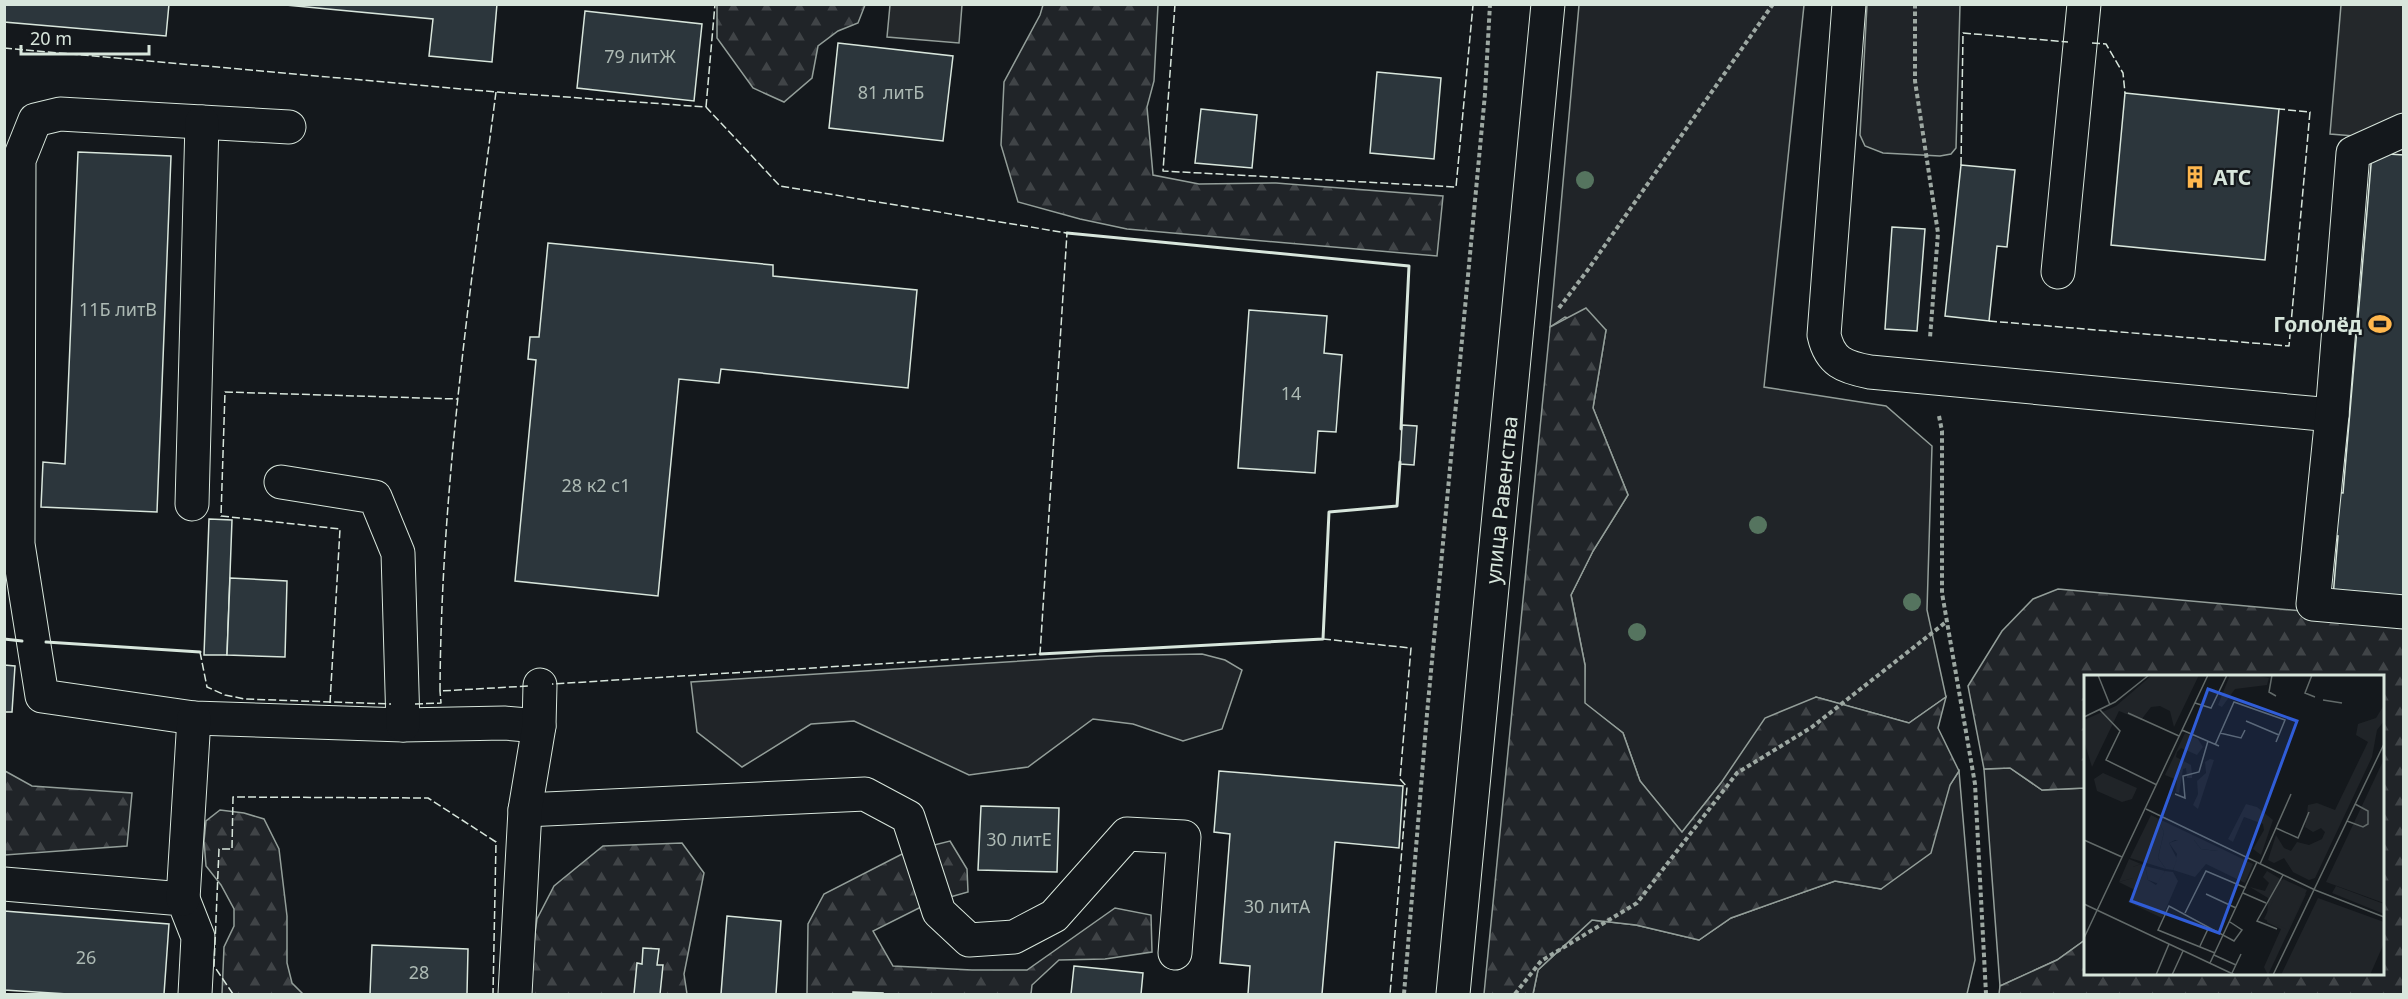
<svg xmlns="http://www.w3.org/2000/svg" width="2408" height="999" font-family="'Noto Sans',sans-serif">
<defs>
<pattern id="forest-firs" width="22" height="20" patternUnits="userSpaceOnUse" patternTransform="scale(1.5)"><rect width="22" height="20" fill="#202428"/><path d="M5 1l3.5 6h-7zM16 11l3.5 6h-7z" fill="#404447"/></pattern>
</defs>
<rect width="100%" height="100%" fill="#14181c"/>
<g fill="#202428" stroke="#939e99" stroke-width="1.5">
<path d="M1579 5H1804L1764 387 1886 406 1932 446 1927 610 1946 697 1909 723 1816 697 1721 783 1682 833 1640 781 1623 733 1584 703 1585 665 1571 595 1593 551 1628 495 1593 408 1606 330 1565 317 1550 327Z"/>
<path d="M1867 5H1960L1956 148 1951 154 1940 156 1883 153 1865 146 1860 135Z"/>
<path d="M1202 654 1225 660 1242 670 1222 729 1183 741 1133 724 1093 719 1028 767 969 775 854 721 811 724 742 767 697 732 691 682 1100 656Z"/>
<path d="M2010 768 2042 790 2085 788V940L2057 960 2000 986 1984 769Z"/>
<path d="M1959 771 1975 960 1967 994H1533L1538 970 1592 920 1636 925 1699 940 1731 918 1835 881 1881 889Z"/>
</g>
<g fill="url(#forest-firs)" stroke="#939e99" stroke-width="1.5">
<path d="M717 5V4L865 5 858 23 838 31 818 46 812 78 784 102 753 88 717 38Z"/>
<path d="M1043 5H1158L1154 81 1147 107 1153 175 1199 184 1276 183 1443 196 1437 256 1127 229 1080 219 1018 202 1001 145 1004 82 1040 15Z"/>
<path d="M1586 308 1606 330 1593 408 1628 495 1593 551 1571 595 1585 665V703L1623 733 1640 781 1682 832 1721 783 1765 718 1816 697 1909 723 1946 697 1938 728 1959 771 1950 785 1931 853 1881 889 1835 881 1731 918 1699 940 1636 925 1592 920 1538 970 1533 994H1484L1550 327Z"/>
<path d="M2058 589 2403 620V994H1999L2000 986 2057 960 2085 940 2086 974H2382V676H2086L2085 788 2042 790 2010 768 1984 769 1968 686 2002 631 2033 599Z"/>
<path d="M5 771 32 786 132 793 127 846 5 855Z"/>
<path d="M220 810 244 813 264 819 279 849 287 916V963L292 983 303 994H222L224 947 234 926V909L221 885 206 866 204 841 206 821Z"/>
<path d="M950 841 967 869 968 892 929 903 873 931 893 966 972 970H1027L1115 908 1151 915 1152 952 1105 959 1059 960 1032 985 1031 994H807L808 924 824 894 906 852Z"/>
<path d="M682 843 704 873 684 974 687 994H527L537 919 554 886 603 846Z"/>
</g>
<g fill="#24282b" stroke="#939e99" stroke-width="1.5">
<path d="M890 5H962L959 43 887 37Z"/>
<path d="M2341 5H2403V140L2330 134Z"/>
</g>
<g fill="#2c363c" stroke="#d8e6dc" stroke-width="1.5">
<path d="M4 4H169L166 36 4 22Z"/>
<path d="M275 4H497L492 62 429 56 433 19Z"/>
<path d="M585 11 702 24 694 101 577 88Z"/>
<path d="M838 43 953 56 943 141 829 128Z"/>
<path d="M1377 72 1441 78 1434 159 1370 153Z"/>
<path d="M2125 93 2279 109 2265 260 2111 245Z"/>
<path d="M1201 109 1257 115 1252 168 1195 163Z"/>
<path d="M78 152 171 156 157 512 41 507 43 462 65 464Z"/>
<path d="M2372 153 2404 155V603L2333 597 2338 536 2324 535 2328 492 2343 493Z"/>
<path d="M1961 165 2015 170 2007 247 1997 246 1989 321 1945 316Z"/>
<path d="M1892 227 1925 229 1917 331 1885 329Z"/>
<path d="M548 243 773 265V276L917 290 908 388 721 369 719 383 679 379 658 596 515 581 536 360 528 359 530 337H539Z"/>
<path d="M1249 310 1327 316 1324 353 1342 355 1336 432 1318 431 1315 473 1238 468Z"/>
<path d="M1402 425 1417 426 1414 465 1400 464Z"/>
<path d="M209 519 232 520 227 655H204Z"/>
<path d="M230 578 287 581 285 657 227 655Z"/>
<path d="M4 665 15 666 12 712H4Z"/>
<path d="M1219 771 1403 786 1399 848 1335 842 1322 994H1248L1250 966 1220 963 1230 834 1214 832Z"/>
<path d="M981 806 1059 808 1057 872 978 870Z"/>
<path d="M4 911 169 924 164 994H68L4 990Z"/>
<path d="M727 916 781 921 776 994H721Z"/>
<path d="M372 945 468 949 467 994H370Z"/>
<path d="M643 948 659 949 657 965H663L660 994H634L637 963 642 964Z"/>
<path d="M1074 966 1143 973 1141 994H1071Z"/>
<path d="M853 992 883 993V994H853Z"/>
</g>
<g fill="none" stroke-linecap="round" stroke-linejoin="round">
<g stroke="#d8e6dc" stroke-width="35">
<g id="minor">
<path d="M1849 4 1824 335C1830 362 1844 367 1870 372L2332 415"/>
<path d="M289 127 60 114 35 120 19 160 18 544 42 696 194 718 403 725 504 723 539 726"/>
<path d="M2404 130 2353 153 2332 415 2313 604 2404 612"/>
<path d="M2058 272 2084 4"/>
<path d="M281 482 375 497 398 553 403 725"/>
<path d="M192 504 202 122"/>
<path d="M525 810 865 794 908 817 939 912 969 940 1014 937 1054 916 1127 834 1184 837 1175 953"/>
<path d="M4 884 183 899 198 937 195 994"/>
<path d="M183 899 194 718"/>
<path d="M515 994 525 810 539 726 540 685"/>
<path d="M1453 994 1548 4"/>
</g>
</g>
<g stroke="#9da8a2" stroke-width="4" stroke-dasharray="4.5 3" stroke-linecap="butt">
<path d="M1915 4V81L1938 233 1930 338"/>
<path d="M1559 308 1587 271 1773 4"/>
<path d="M1939 416 1942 431V593L1975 784 1986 994"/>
<path d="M1404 994 1427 714 1485 94 1490 4"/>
<path d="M1515 994 1541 961 1637 903 1737 773 1812 727 1946 622"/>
</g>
<use href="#minor" stroke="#14181c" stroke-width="33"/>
<g stroke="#d8e6dc" stroke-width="1.5" stroke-dasharray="8 3" stroke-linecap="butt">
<path d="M1175 4 1163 171 1456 187 1473 5 1468 4"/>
<path d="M2092 43 2106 44 2123 73 2125 93"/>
<path d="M4 48 496 92 706 107 780 186 1067 233 1040 654 552 684"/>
<path d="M496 92C470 291 441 490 440 691L528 686"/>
<path d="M706 107 715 4"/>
<path d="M1961 165 1963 33 2068 42"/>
<path d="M1989 321 2289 346 2310 112 2279 109"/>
<path d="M1323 639 1411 648 1400 779 1407 787 1390 994"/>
<path d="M200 652 207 687 225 695 245 699 391 704"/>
<path d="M330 703 340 529 221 516 225 392 457 399"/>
<path d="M415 704 441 703 440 691"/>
<path d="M233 994 214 966 219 849H232L233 797 428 798 496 842 493 994"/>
</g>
<g stroke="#d8e6dc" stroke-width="3">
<path d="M1067 233 1409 266 1401 429"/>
<path d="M4 639 22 641"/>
<path d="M46 642 200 652"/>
<path d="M1040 654 1323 639 1329 512 1397 506 1400 462"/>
</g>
</g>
<g fill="#55745f">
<circle cx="1585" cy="180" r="9"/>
<circle cx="1758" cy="525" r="9"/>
<circle cx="1912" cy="602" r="9"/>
<circle cx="1637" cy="632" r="9"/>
</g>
<defs>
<g id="building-bare" transform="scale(1.8)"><path d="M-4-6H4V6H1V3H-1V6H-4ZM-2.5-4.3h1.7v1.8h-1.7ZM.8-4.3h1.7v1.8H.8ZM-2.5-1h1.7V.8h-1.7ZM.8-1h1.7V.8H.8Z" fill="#ffb74d" stroke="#14181c" stroke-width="2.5" paint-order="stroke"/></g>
<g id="stadium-bare" transform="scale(1.8)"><path d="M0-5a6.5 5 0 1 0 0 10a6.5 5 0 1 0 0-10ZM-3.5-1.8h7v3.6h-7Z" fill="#ffb74d" stroke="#14181c" stroke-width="2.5" paint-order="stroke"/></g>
</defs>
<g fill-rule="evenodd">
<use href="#building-bare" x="2195" y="177"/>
<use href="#stadium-bare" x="2380" y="324"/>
</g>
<g text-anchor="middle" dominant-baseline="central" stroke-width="4.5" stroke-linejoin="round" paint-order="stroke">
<g font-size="18" fill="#adbab4">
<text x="640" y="56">79 литЖ</text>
<text x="891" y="92">81 литБ</text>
<text x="118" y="309">11Б литВ</text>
<text x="1291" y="393">14</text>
<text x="596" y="485">28 к2 с1</text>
<text x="1019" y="839">30 литЕ</text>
<text x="1277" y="906">30 литА</text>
<text x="86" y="957">26</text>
<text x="419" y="972">28</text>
</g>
<g font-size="21" font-weight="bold" fill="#d8e6dc" stroke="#14181c" text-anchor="start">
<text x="2213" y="177">АТС</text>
<text x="2362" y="324" text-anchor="end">Гололёд</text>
</g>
<g font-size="21" fill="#d8e6dc" stroke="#14181c">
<text transform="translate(1501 500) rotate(-84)">улица Равенства</text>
</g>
</g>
<g transform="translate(2084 675)">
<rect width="300" height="300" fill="#14181c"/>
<path d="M126 84 130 85 114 134 109 130 114 119 113 106 122 98 121 87ZM19 98 53 113 48 124 38 127 13 116 10 104ZM67 140 73 143 80 157 74 183 82 194 46 183ZM100 163 110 165 117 174 134 176V172L169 189 161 208 122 189 111 202 89 195 93 179 85 168ZM45 184 57 189 49 192 50 203 35 207ZM61 191 81 196 75 209 64 205Z" fill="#202428"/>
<path d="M68 0H115L90 52 86 36 76 31 67 32 57 45 35 36 8 92 0 66V45L32 31ZM146 0H170L185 3 183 10 151 14 138 32 134 30ZM300 30V46L293 55 288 82 231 203 225 205 209 197 200 183 190 188 184 185 192 160 200 173 207 176 213 167 225 170 238 164 241 157 237 153 229 157 221 152 224 130 233 128 251 135 284 67 272 60 274 49 292 43ZM101 58 114 64 119 72 113 80 97 73 93 77 92 82 107 90 108 98V103H103L102 93 99 94 95 118 92 117 93 105 81 100ZM162 129 173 132 189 145 177 180 169 174 180 155 179 149 160 142 149 167 144 164ZM73 143 134 172V176L117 174 110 165H91L85 168 93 184 89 195 82 194 74 183 80 157ZM57 189 61 191 64 205 72 210 81 196 89 197 94 206 78 243 44 227 51 215 35 207 49 203V192ZM183 196 222 219 184 300 180 292 197 254 183 247 184 223 166 212 181 216 185 208 179 202ZM252 211 300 229V239L248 218Z" fill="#202428"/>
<path d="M300 84V228L242 207ZM199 204 223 215 204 255 180 244ZM234 223 300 247V268L286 300H197Z" fill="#202428"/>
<path fill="none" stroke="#626a69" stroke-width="1.5" d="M14 0 26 30M188 0 185 17 192 21M228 0 221 18 231 22M239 25 258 28M111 28 127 33 143 0M16 35 36 56 22 85 73 110M44 38 95 61M0 42 31 27 65 0M162 46 195 60M98 55 135 71M136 58 157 63 161 55M131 70 150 27 201 45 192 67M91 119 101 123 99 101 115 97 124 66M62 134 231 215 300 242M263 146 279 152 284 149V136L271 129M192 153 214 163 225 137M0 165 38 182M176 189 207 119M159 218 182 228M122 219 152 233M0 229 151 300M101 238 122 196 162 213M193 254 173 246 199 200M0 263 124 0M116 271 124 254M131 278 74 255 85 231 150 266 158 255 146 247M130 280 152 290M126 288 173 187M148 298 157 279M72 300 85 269M88 300 99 276M189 300 300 69"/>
<path fill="#305dd8" fill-opacity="0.15" stroke="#305dd8" stroke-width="3" d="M124 14 213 46 135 258 47 226Z"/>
<rect width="300" height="300" fill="none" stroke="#d8e6dc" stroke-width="3"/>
</g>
<rect width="2408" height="999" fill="none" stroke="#d8e6dc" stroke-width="12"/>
<path d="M21 45v9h128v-9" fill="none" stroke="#d8e6dc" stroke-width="3"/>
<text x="30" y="45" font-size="18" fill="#d8e6dc" stroke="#14181c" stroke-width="4.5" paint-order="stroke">20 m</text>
</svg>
